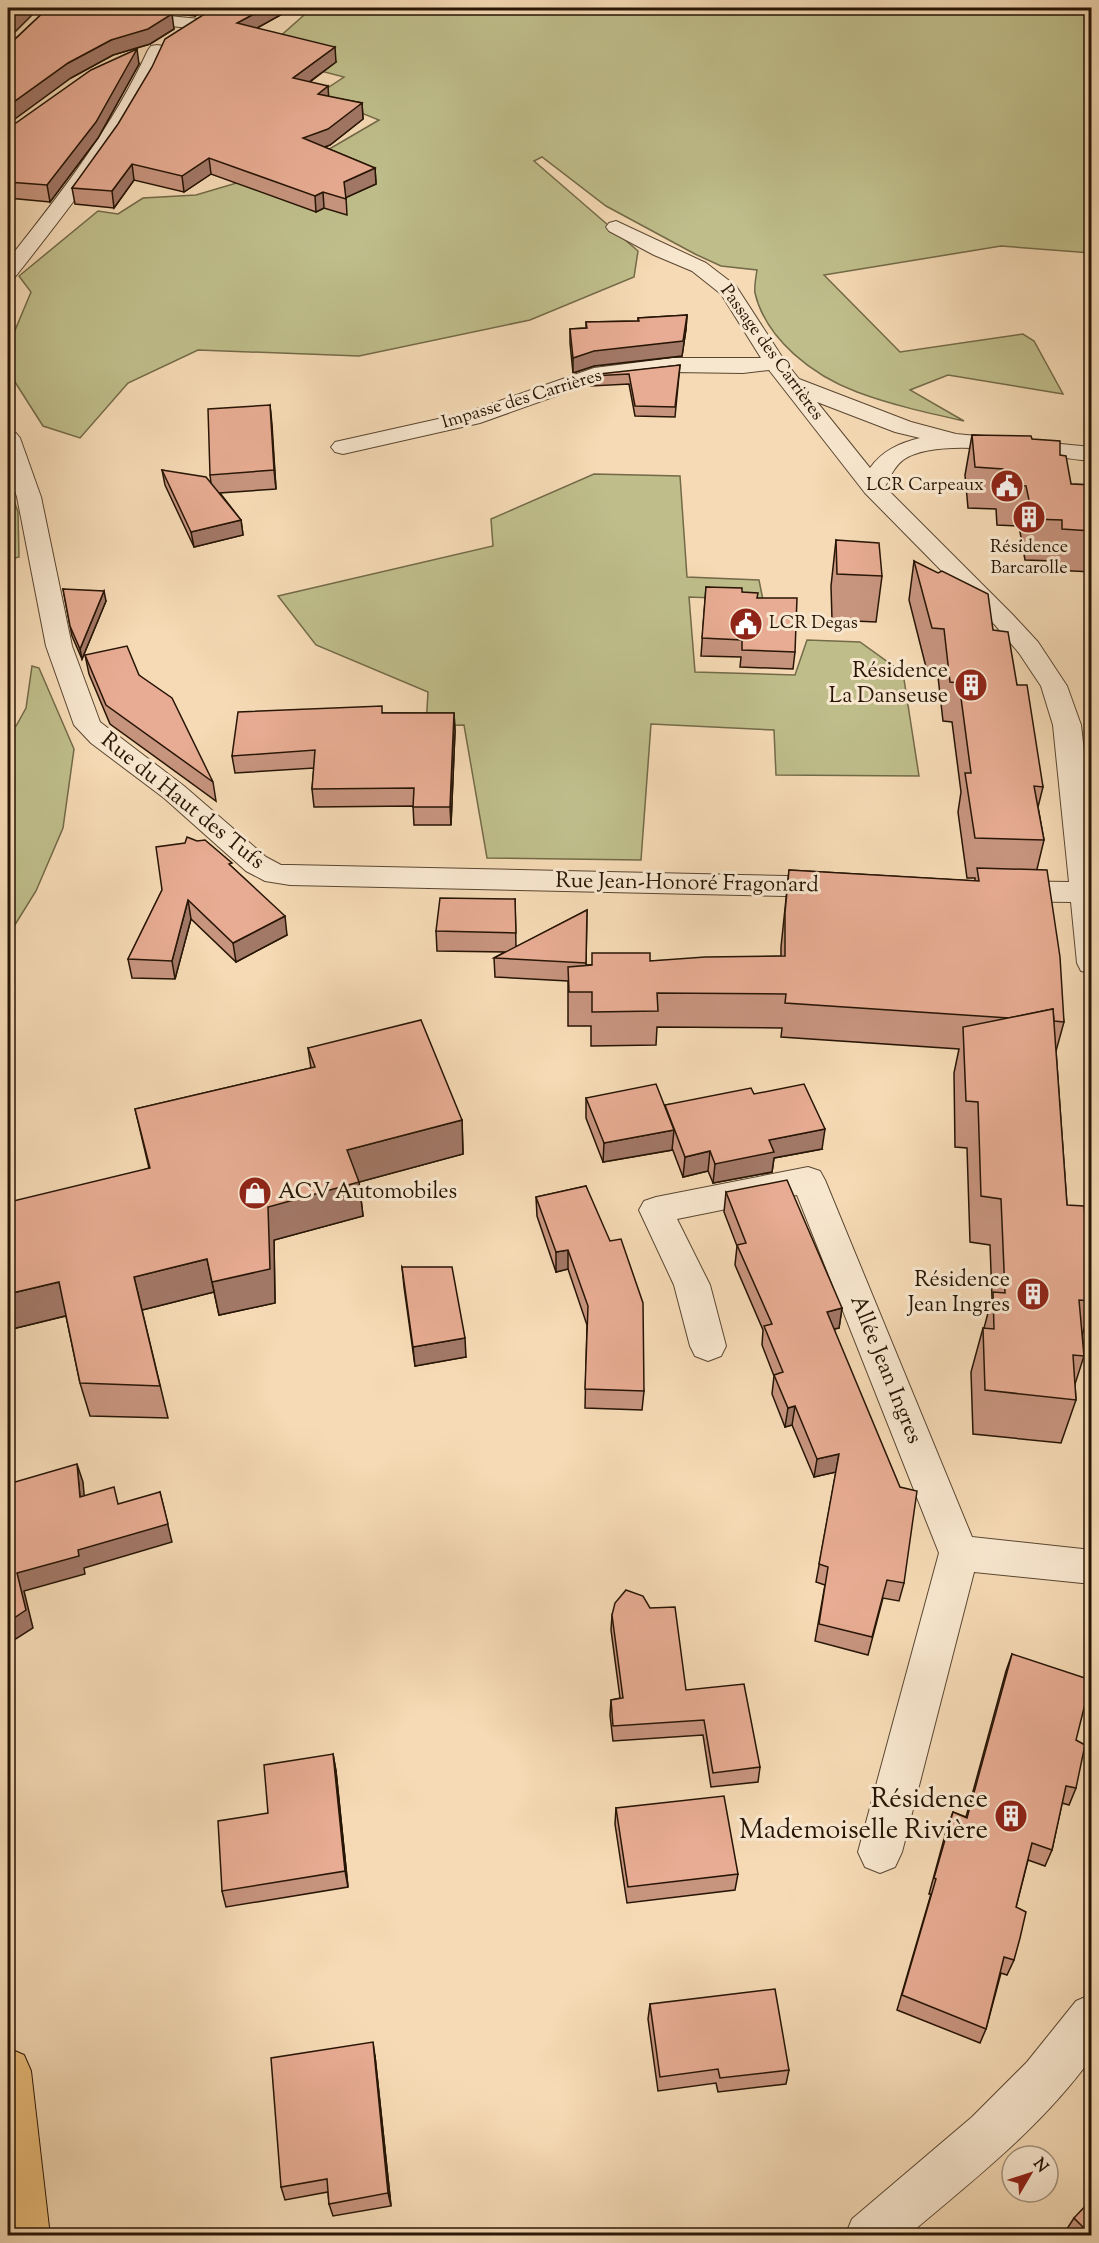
<svg xmlns="http://www.w3.org/2000/svg" width="1099" height="2243" font-family="'Sorts Mill Goudy',serif">
<rect width="100%" height="100%" fill="#f5dab5"/>
<filter id="stains"><feTurbulence type="fractalNoise" baseFrequency=".00333" numOctaves="4"/><feColorMatrix values="0 0 0 0 .2 0 0 0 0 .09 0 0 0 0 .02 0 0 0 .5 -.17"/></filter>
<radialGradient id="worn" r=".72"><stop offset=".6" stop-color="#630" stop-opacity="0"/><stop offset="1" stop-color="#630" stop-opacity=".3"/></radialGradient>
<g fill="#bfbe8b" stroke="#736a48" stroke-width="1.5">
<path d="M312 8H1091V253L1001 246 824 275 900 352 1023 334 1034 341 1063 394 948 375 910 390 964 421C928 413 892 405 857 392 814 376 766 340 755 293 754 286 756 277 757 270L721 266 695 254 606 206 542 157 534 161 638 251 634 277 530 320 359 356 198 350 128 383 80 438 43 426 8 371V347L31 292 19 276 98 211 118 214 143 198 196 195 307 162 379 120 317 95 344 77 259 55Z"/>
<path d="M594 474 680 476 687 577 759 580 763 600 689 597 695 672 795 675 807 640 860 642 903 673 919 776 776 775 774 730 651 724 641 860 487 858 464 725 426 726 428 692 316 645 278 596 493 546 491 519Z"/>
<path d="M8 484 18 512 19 557 8 560Z"/>
<path d="M32 666 39 668 74 749 63 828 36 891 8 936V772L14 746 8 742V727L16 726 26 708Z"/>
</g>
<g fill="none" stroke-linecap="round" stroke-linejoin="round">
<g stroke="#5a4631" stroke-width="2">
<g id="minor">
<path d="M38 8H91L199 19 205 20 208 24 205 28 199 29 47 13 41 12Z"/>
<path d="M157 45 163 46 166 50C128 134 72 205 15 277L8 279V260C61 193 112 128 148 50L151 46Z"/>
<path d="M616 221 706 263 736 286 784 360 799 379 911 422 956 434 1092 447V461C1046 457 940 434 903 460 894 467 890 477 885 487L1013 615 1038 642 1067 686 1081 725 1092 821V973L1081 971 1077 963 1071 902 1006 901 995 898 991 891 995 884 1006 881 1069 882 1053 725 1041 686 1019 653 995 625 865 493 769 370 743 373 673 372 598 381 480 423 343 454 335 452 331 447 335 442 465 413 594 368 673 358H761L721 294 692 271 654 255 609 231 606 227 609 223ZM817 402 895 432 920 438C899 443 882 451 870 468Z"/>
<path d="M8 431 16 433 20 438 41 497 72 646 100 722 184 786 266 857 281 865H290L832 877 842 880 847 887 842 894 832 897 290 885 265 881 246 871 164 798 91 743 74 725 46 646 17 497 8 470Z"/>
<path d="M808 1167 820 1171 825 1180 972 1537 1092 1550V1584L974 1572 902 1852 895 1867 880 1873 865 1867 858 1852 939 1553 797 1195 677 1219 710 1285 726 1346 721 1356 708 1361 695 1356 690 1346 674 1285 639 1210 644 1201 656 1197Z"/>
<path d="M1092 1994V2057C1042 2127 972 2181 907 2236H845L852 2219 972 2117 1027 2062 1076 2001Z"/>
</g>
</g>
<g stroke="#271505" stroke-width="2">
<path id="major" d="M8 2048 24 2055 31 2071 50 2236H8Z"/>
</g>
<use href="#minor" fill="#f8e7cf" fill-rule="evenodd"/>
<use href="#major" fill="#eabd7a" fill-rule="evenodd"/>
</g>
<g fill="#c7947e" stroke="#271505" stroke-width="1.5">
<path d="M48 8H210L195 16 168 13 174 29 150 44 113 55 71 78 13 41Z"/>
<path d="M214 8H293L257 28 336 62 310 82 329 97 362 103 363 119 330 145 324 147 375 168 376 184 346 197 347 215 324 208 316 212 211 174 184 192 134 180 114 208 75 204 72 188Z"/>
<path d="M139 64 98 138 50 202 8 198V126L13 125Z"/>
<path d="M687 315 686 329 682 356 594 366 573 373 570 343V329L586 328V322L638 321V318Z"/>
<path d="M680 365 675 417 635 416 629 384 591 386V376Z"/>
<path d="M270 405 276 489 220 493 241 520 243 535 194 547 165 485 162 470 211 483 210 475Z"/>
<path d="M972 435 1032 439 1060 455 1071 484 1092 485V572L1054 570V561L1025 560 1019 526 997 525 996 509 968 508 965 475Z"/>
<path d="M836 540 882 576 876 622 832 620 831 586Z"/>
<path d="M914 561 993 630 1017 685 1043 787 1038 807 1044 840 1037 869 1064 1022 1056 1051 1067 1205 1092 1287V1305L1082 1335 1084 1356 1075 1384 1076 1400 1061 1443 973 1434 971 1372 983 1328H984L992 1298 990 1245 970 1242 967 1148 955 1147 954 1073 959 1049 781 1037 782 1028 657 1027 656 1045 591 1046V1026H568V981L495 977 494 958 505 952 437 951 436 931 515 899 516 947 587 910 586 965 650 961 781 956V947L789 870 975 881V878H967L958 812 961 792 952 722 943 721 937 668 926 667 909 600Z"/>
<path d="M706 587 742 592 758 598 795 652 793 669 740 667 741 657 701 656Z"/>
<path d="M63 589 106 601 82 659 72 636Z"/>
<path d="M85 655 139 675 213 782 216 801 110 724 89 674Z"/>
<path d="M382 713H454L455 731 451 825H414L413 806 314 807 312 789 314 768 235 773 232 756Z"/>
<path d="M233 868 287 935 236 962 191 919 175 979 132 978 128 959 162 890Z"/>
<path d="M308 1048 462 1120 463 1154 359 1182 363 1216 274 1240 275 1303 219 1315 214 1292 142 1310 168 1418 90 1416 80 1383 66 1316 8 1330V1220L149 1168 135 1109 311 1068Z"/>
<path d="M754 1094 822 1149 774 1158 772 1172 713 1183 708 1171 683 1177 672 1148V1150L603 1162 586 1118V1098L665 1107V1105Z"/>
<path d="M586 1186 644 1391 642 1410 585 1408 587 1325 568 1269 556 1272 537 1216 536 1197Z"/>
<path d="M726 1192 842 1308 839 1328 834 1329 904 1583 899 1601 883 1598 868 1655 815 1641 825 1585 816 1582 836 1472 814 1477 792 1425 785 1427 772 1394 774 1376 762 1345 763 1330 735 1265 737 1246 724 1212Z"/>
<path d="M402 1267 466 1357 415 1366 404 1287Z"/>
<path d="M612 1615 686 1690 760 1767 758 1782 711 1787 703 1735 613 1741 610 1715 611 1700 620 1698 611 1630Z"/>
<path d="M1012 1654 1076 1740V1788L1069 1805 1062 1803 1052 1850 1045 1866 1028 1860 1016 1907 1014 1960 1007 1975 1001 1973 986 2029 980 2043 897 2010 931 1894H929L947 1828 953 1812 966 1817 1006 1671Z"/>
<path d="M333 1754 336 1771 348 1887 226 1907 222 1891 268 1813Z"/>
<path d="M616 1808 738 1874 735 1890 627 1903 615 1824Z"/>
<path d="M650 2004 789 2070 786 2084 718 2092 716 2083 658 2091 648 2019Z"/>
<path d="M375 2056 391 2206 333 2216 329 2204 328 2192 285 2200 281 2187Z"/>
<path d="M1074 2218 1092 2235H1063Z"/>
</g>
<g fill="#a27867" stroke="#271505" stroke-width="1.5">
<path d="M22 8H37V10L8 39V22Z"/>
<path d="M194 8H210L195 16Z"/>
<path d="M265 8H293L239 38 237 23Z"/>
<path d="M172 14 174 29 150 44 113 55 71 78 8 124V106L68 63 111 40Z"/>
<path d="M335 47 336 62 294 93 293 78Z"/>
<path d="M137 49 139 64 98 138 50 202 47 185Z"/>
<path d="M328 86 329 102 318 94Z"/>
<path d="M362 103 363 119 330 145 305 154 303 138Z"/>
<path d="M209 158 211 174 184 192 182 176Z"/>
<path d="M132 164 134 180 114 208 112 191Z"/>
<path d="M375 168 376 184 345 198 344 182Z"/>
<path d="M323 192 324 208 316 212 315 196Z"/>
<path d="M687 315 686 329 682 356 594 366 573 373V358Z"/>
<path d="M270 405 272 424 276 489 274 470Z"/>
<path d="M241 520 243 535 194 547 191 532Z"/>
<path d="M104 591 106 601 82 659 80 649Z"/>
<path d="M454 713 455 731 451 825 450 807Z"/>
<path d="M188 900 191 919 175 979 172 961Z"/>
<path d="M285 916 287 935 236 962 233 943Z"/>
<path d="M462 1120 463 1154 359 1182 363 1216 274 1240 275 1303 219 1315 212 1282 268 1207 347 1150Z"/>
<path d="M825 1129 822 1149 774 1158 772 1172 713 1183 715 1164 769 1140Z"/>
<path d="M674 1130 672 1150 603 1162 604 1143Z"/>
<path d="M710 1151 708 1171 683 1177 685 1157Z"/>
<path d="M568 1250V1269L556 1272V1252Z"/>
<path d="M207 1259 214 1292 142 1310 134 1277Z"/>
<path d="M59 1282 69 1315 8 1330V1294Z"/>
<path d="M842 1308 839 1328 824 1331 827 1312Z"/>
<path d="M465 1338 466 1357 415 1366 413 1347Z"/>
<path d="M795 1406 792 1425 785 1427 788 1408Z"/>
<path d="M839 1454 836 1472 814 1477 817 1459Z"/>
<path d="M77 1464 83 1482 86 1516 80 1497Z"/>
<path d="M160 1492 172 1542 84 1568 85 1574 24 1591 33 1628 8 1644V1622L17 1573Z"/>
<path d="M333 1754 336 1771 348 1887 345 1871Z"/>
<path d="M373 2042 375 2056 391 2206 388 2193Z"/>
</g>
<g fill="#e7ac93" stroke="#271505" stroke-width="1.5">
<path d="M8 8H22L8 22Z"/>
<path d="M48 8H113L172 14 148 29 111 40 68 63 8 106V42L13 41Z"/>
<path d="M214 8H265L237 23 335 47 293 78 328 86 318 94 362 103 328 129 303 138 375 168 344 182 346 199 323 192 315 196 209 158 182 176 132 164 112 191 72 188 118 124 152 67 165 39Z"/>
<path d="M137 49 96 122 47 185 8 182V126L13 125 91 70Z"/>
<path d="M687 315 683 341 594 351 573 358 570 329 587 328 586 322 639 321 638 318Z"/>
<path d="M680 365 675 407 635 406 629 374 591 376 599 374Z"/>
<path d="M270 405 274 470 210 475 208 409Z"/>
<path d="M972 435 1031 436 1032 439 1060 441V455L1066 456 1071 484 1092 485V531L1062 529V520L1033 519 1026 486 1005 484 1003 469 975 467Z"/>
<path d="M162 470 206 477 241 520 191 532Z"/>
<path d="M836 540 879 543 882 576 837 574Z"/>
<path d="M914 561 938 573 942 571 988 594 993 630 1008 632 1017 685H1027L1043 787 1034 786 1044 840 975 838 965 773H971L959 683 950 682 944 629 932 628Z"/>
<path d="M706 587 742 588V592L758 593 757 598H797L795 652 742 650V640L702 638Z"/>
<path d="M63 589 104 591 80 649 70 626Z"/>
<path d="M127 646 139 675 172 698 213 782 106 705 85 655Z"/>
<path d="M382 706V713H454L450 807H413L414 788 312 789 315 750 232 756 238 712Z"/>
<path d="M187 837 197 841 205 840 232 863 229 864 285 916 233 943 188 900 172 961 128 959 162 890 156 847 185 843Z"/>
<path d="M977 868 1047 870 1060 957 1064 1022 1054 1021 1053 1009 1009 1018 785 1003 786 994 657 993 658 1011 592 1012V992H569L568 967 592 965V953H650V961L705 957 785 956V913L789 870 979 881Z"/>
<path d="M440 898 515 899 516 933 436 931Z"/>
<path d="M587 910 586 963 494 958Z"/>
<path d="M1053 1009 1067 1205 1084 1206 1092 1287V1301L1079 1300 1084 1356 1073 1355 1076 1400 985 1390 983 1328 994 1329 993 1292 1005 1293 1001 1199 981 1196 978 1102 966 1101 963 1027Z"/>
<path d="M421 1020 462 1120 347 1150 359 1182 268 1207 270 1269 212 1282 207 1259 134 1277 160 1386 80 1383 59 1282 8 1294V1220L12 1219 9 1202 150 1168 135 1109 315 1067 308 1048Z"/>
<path d="M656 1084 674 1130 604 1143 586 1098Z"/>
<path d="M804 1084 825 1129 769 1140 774 1152 715 1164 710 1151 685 1157 665 1105 751 1088 754 1094Z"/>
<path d="M787 1180 842 1308 827 1312 900 1487 917 1491 904 1583 887 1580 872 1637 819 1624 828 1567 819 1564 839 1454 817 1459 795 1406 788 1408 774 1375 783 1372 764 1326 772 1324 737 1245 746 1243 726 1192Z"/>
<path d="M586 1186 610 1241 621 1239 643 1303 644 1391 585 1389 588 1306 568 1250 556 1252 536 1197Z"/>
<path d="M402 1267H452L465 1338 413 1347Z"/>
<path d="M77 1464 80 1497 114 1487 118 1504 160 1492 168 1524 78 1550 79 1556 17 1573 26 1610 8 1622V1484Z"/>
<path d="M626 1590 643 1596 650 1608 675 1607 686 1690 744 1684 760 1767 713 1773 704 1720 613 1726 611 1700 623 1698 612 1615 615 1603Z"/>
<path d="M1012 1654 1091 1680 1076 1740 1085 1745 1076 1788 1066 1786 1052 1850 1032 1843 1016 1907 1026 1912 1020 1938 1014 1960 1004 1957 986 2029 902 1995 936 1879 934 1878 953 1812 967 1818Z"/>
<path d="M333 1754 345 1871 222 1891 218 1821 268 1813 264 1765Z"/>
<path d="M724 1796 738 1874 628 1887 616 1808Z"/>
<path d="M775 1989 789 2070 720 2078 718 2069 660 2077 650 2004Z"/>
<path d="M373 2042 388 2193 329 2204 327 2179 281 2187 271 2058Z"/>
<path d="M1092 2199V2235H1091L1074 2218Z"/>
</g>
<defs>
<g id="civic-disc" transform="scale(1.725)"><circle r="9.5" fill="#8f2418" stroke="#f8e7cf"/><path d="M-.6-6.5H3V-4.5H.6V-3L4-1V1h2V6H-6V1h2V-1L-.6-3ZM-1.2 2.5V6h2.4V2.5Z" fill="#fff"/></g>
<g id="building-disc" transform="scale(1.725)"><circle r="9.5" fill="#8f2418" stroke="#f8e7cf"/><path d="M-4-6H4V6H1V3H-1V6H-4ZM-2.5-4.3h1.7v1.8h-1.7ZM.8-4.3h1.7v1.8H.8ZM-2.5-1h1.7V.8h-1.7ZM.8-1h1.7V.8H.8Z" fill="#fff"/></g>
<g id="shop-disc" transform="scale(1.725)"><circle r="9.5" fill="#8f2418" stroke="#f8e7cf"/><path d="M-5-2.5h2.3a2.7 3.5 0 0 1 5.4 0H5L5.5 6h-11ZM-1.5-2.5h3a1.5 2.3 0 0 0-3 0Z" fill="#fff"/></g>
</defs>
<g fill-rule="evenodd">
<use href="#civic-disc" x="1007" y="486"/>
<use href="#building-disc" x="1029" y="517"/>
<use href="#civic-disc" x="746" y="624"/>
<use href="#building-disc" x="971" y="685"/>
<use href="#shop-disc" x="255" y="1193"/>
<use href="#building-disc" x="1033" y="1294"/>
<use href="#building-disc" x="1011" y="1816"/>
</g>
<g text-anchor="middle" dominant-baseline="central" stroke-width="6" stroke-linejoin="round" paint-order="stroke">
<g font-size="18" fill="#271505" stroke="#f8e7cf">
<text transform="translate(771 353) rotate(54)">Passage des Carrières</text>
<text transform="translate(522 400) rotate(-17)">Impasse des Carrières</text>
</g>
<g font-size="18" fill="#271505" stroke="#f8e7cf" text-anchor="end">
<text x="984" y="486">LCR Carpeaux</text>
<text x="1029" y="548" text-anchor="middle">Résidence<tspan x="1029" dy="21">Barcarolle</tspan></text>
<text x="769" y="624" text-anchor="start">LCR Degas</text>
</g>
<g font-size="22" fill="#271505" stroke="#f8e7cf" text-anchor="end">
<text x="948" y="672">Résidence<tspan x="948" dy="25">La Danseuse</tspan></text>
<text x="278" y="1193" text-anchor="start">ACV Automobiles</text>
<text x="1010" y="1281">Résidence<tspan x="1010" dy="25">Jean Ingres</tspan></text>
</g>
<g font-size="22" fill="#271505" stroke="#f8e7cf">
<text transform="translate(182 802) rotate(39)">Rue du Haut des Tufs</text>
<text transform="translate(687 884) rotate(1)">Rue Jean-Honoré Fragonard</text>
<text transform="translate(885 1370) rotate(68)">Allée Jean Ingres</text>
</g>
<g font-size="27" fill="#271505" stroke="#f8e7cf" text-anchor="end">
<text x="988" y="1800">Résidence<tspan x="988" dy="31">Mademoiselle Rivière</tspan></text>
</g>
</g>
<rect width="1099" height="2243" fill="none" stroke="#f5dab5" stroke-width="30"/>
<rect x="9" y="9" width="1081" height="2225" fill="none" stroke="#271505" stroke-width="3"/>
<rect x="15" y="15" width="1069" height="2213" fill="none" stroke="#271505" stroke-width="1.5"/>
<g transform="translate(1030 2174) rotate(51)"><circle r="28" fill="#f8e7cf" stroke="#a4937e" stroke-width="1.5"/>
<path d="M0-4.5L10 22L0 15L-10 22Z" fill="#8f2418"/>
<text y="-9" font-size="16" font-weight="bold" text-anchor="middle" fill="#271505">N</text>
</g>
<rect width="100%" height="100%" filter="url(#stains)"/>
<rect width="100%" height="100%" fill="url(#worn)"/>
</svg>
